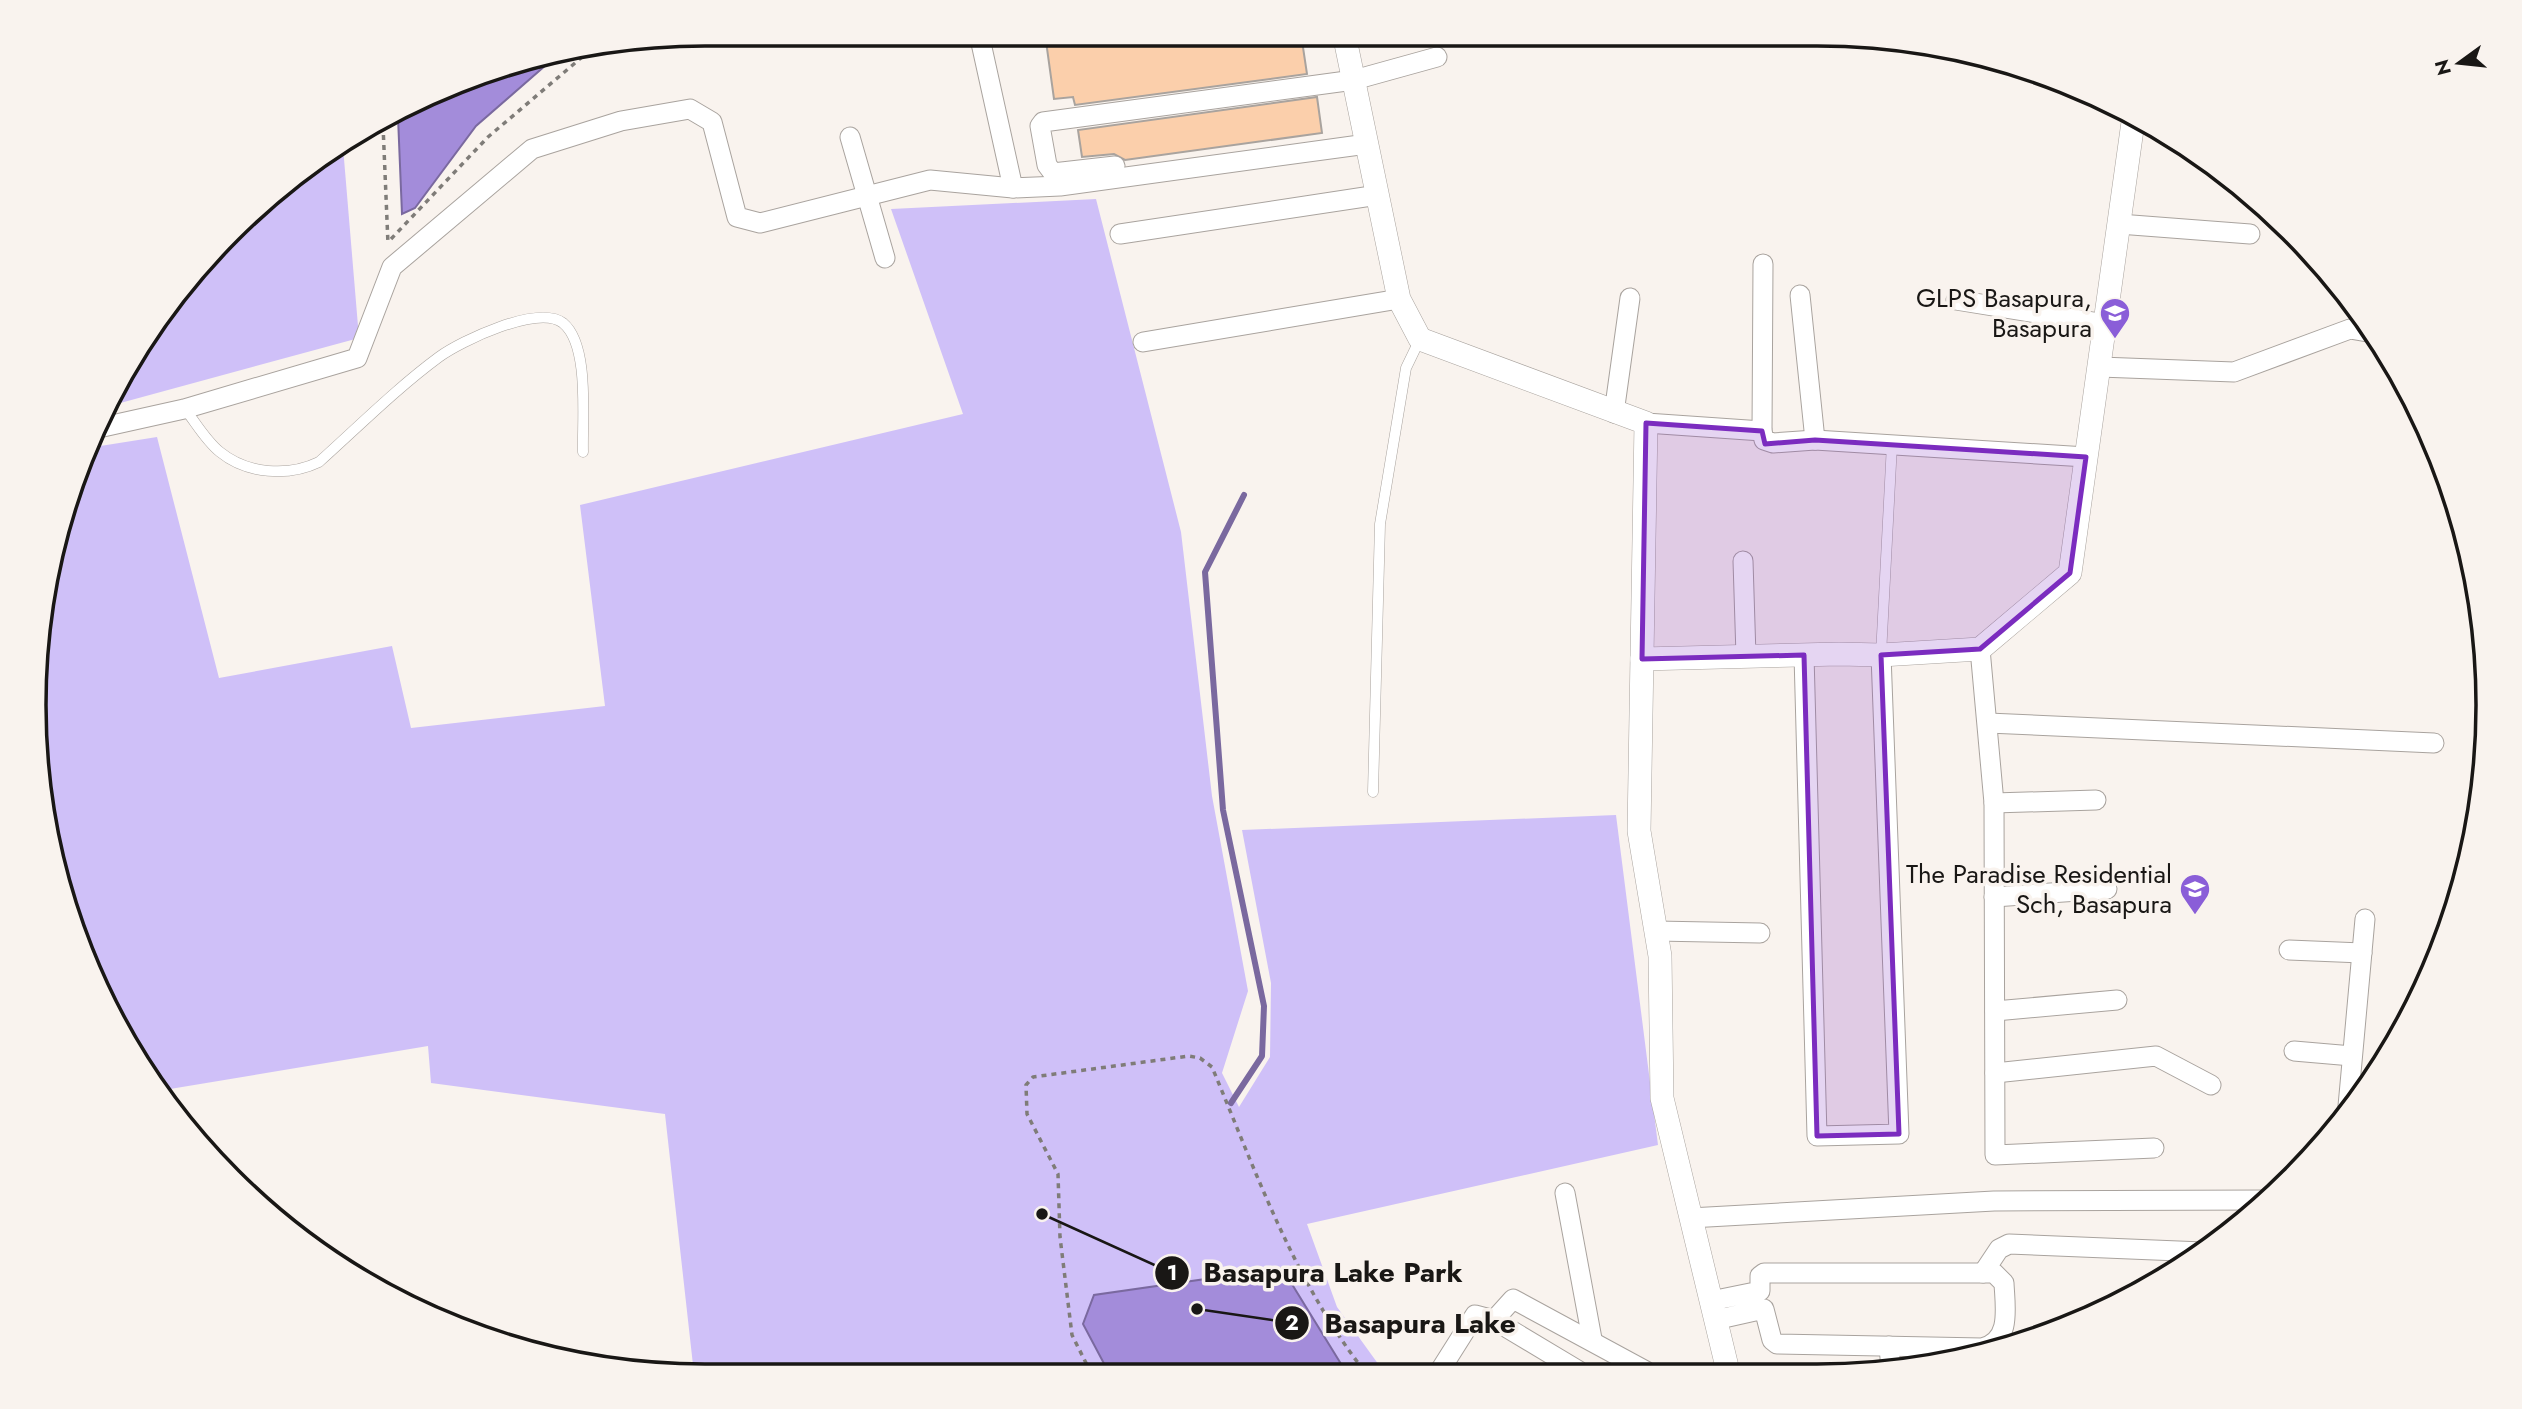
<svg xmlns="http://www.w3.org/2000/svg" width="2522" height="1409" font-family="Jost,sans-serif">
<rect width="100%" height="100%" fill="#f9f3ee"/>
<g fill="#cfc0f8">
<path d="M343 147 359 338 113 405 147 331 296 172Z"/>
<path d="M1096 199 1181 532 1212 796 1248 991 1222 1073 1239 1107 1270 1057 1271 983 1242 830 1616 815 1658 1145 1307 1224 1337 1307 1384 1372H1346L1282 1268 1083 1324 1109 1373 694 1374 665 1114 431 1083 428 1046 164 1090 84 961 35 748 56 530 94 447 157 437 219 678 392 646 411 728 605 706 580 505 963 414 891 209Z"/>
</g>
<g fill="#a38cda" stroke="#7a699f" stroke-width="2">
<path d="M554 58 476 126 415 208 402 214 398 117 489 69Z"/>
<path d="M1282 1268 1346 1372 1109 1373 1083 1324 1094 1295Z"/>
</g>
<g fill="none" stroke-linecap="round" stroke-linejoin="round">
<path stroke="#7a699f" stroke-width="6" d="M1231 1103 1262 1056 1264 1006 1223 810 1205 572 1244 495"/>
</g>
<g fill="#fbcfab" stroke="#a9a39e" stroke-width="2">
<path d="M1045 34H1301L1307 74 1075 105 1073 97 1054 99Z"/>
<path d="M1317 97 1322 133 1125 160 1114 154 1082 157 1078 130Z"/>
</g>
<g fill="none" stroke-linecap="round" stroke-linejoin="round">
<g stroke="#a9a39e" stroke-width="11">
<g id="service">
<path d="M185 409C196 423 206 441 220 452 247 474 288 477 319 462 358 427 397 388 439 357 461 341 538 304 563 323 590 345 582 420 583 452"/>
<path d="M1881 655 1892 444"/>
<path d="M1373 792 1380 524 1406 368 1420 339"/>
</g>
</g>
<g stroke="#a9a39e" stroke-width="21">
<g id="minor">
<path d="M979 34 1013 188"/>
<path d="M850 137 885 258"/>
<path d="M1115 166 1053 173 1047 165 1040 126 1043 122 1354 80 1437 57"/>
<path d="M2119 224 2250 234"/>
<path d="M1120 234 1378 195"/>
<path d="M1763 264 1762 431 1764 440 1773 443 1815 440 2086 457"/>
<path d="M1800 295 1815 440"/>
<path d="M1956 300 2105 324"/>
<path d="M1143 342 1399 299"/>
<path d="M2100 367 2234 372 2350 329 2373 333"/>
<path d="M1614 413 1630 298"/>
<path d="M1646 423 1762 431"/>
<path d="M103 427 184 409 357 358 392 267 532 149 621 121 690 109 712 122 737 217 760 223 930 180 1013 188 1060 186 1367 144"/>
<path d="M1743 561 1746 656"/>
<path d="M1980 649 1994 803 1995 1155 2154 1148"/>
<path d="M1804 655 1817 1136 1899 1134 1881 655"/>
<path d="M1988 723 2434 743"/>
<path d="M1994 803 2096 800"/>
<path d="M1994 897 2107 889"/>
<path d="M1656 931 1760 933"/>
<path d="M2289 950 2362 953"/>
<path d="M1995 1011 2117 1000"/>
<path d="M2294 1051 2352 1056"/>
<path d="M1995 1073 2156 1056 2211 1085"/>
<path d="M2348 1106 2365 919"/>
<path d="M1565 1193 1592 1339"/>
<path d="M1690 1218 1994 1201 2266 1200"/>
<path d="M1983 1273 1999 1249 2009 1244 2203 1252"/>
<path d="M1711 1301 1760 1291V1276L1764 1273H1994L2004 1283C2005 1307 2012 1341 1982 1348L1777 1344 1772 1340 1764 1309 1715 1320"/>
<path d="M1889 1346 1891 1370"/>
<path d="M1579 1371 1494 1320 1513 1299 1646 1371"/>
<path d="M1439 1372 1475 1315 1494 1320"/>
</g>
</g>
<g stroke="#a9a39e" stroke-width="24">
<g id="tertiary">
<path d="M1344 34 1399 299 1420 339 1646 423 1639 831 1660 956 1662 1098 1728 1371"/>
<path d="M1642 659 1839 654 1881 655 1980 649 2070 573 2134 115"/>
</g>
</g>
<g stroke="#7f7c78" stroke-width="3.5" stroke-dasharray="5 5" stroke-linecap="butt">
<path d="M383 125 388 244"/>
<path d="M391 239 488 137 588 52"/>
<path d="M1091 1373 1072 1335 1060 1237 1058 1174 1027 1114 1026 1085 1033 1077 1189 1056 1200 1058 1212 1067C1256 1172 1294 1281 1365 1372"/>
</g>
<use href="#service" stroke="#fff" stroke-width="10"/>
<use href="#minor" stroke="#fff" stroke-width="19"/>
<use href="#tertiary" stroke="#fff" stroke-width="23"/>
</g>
<path fill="#7b2cbf" fill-opacity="0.2" stroke="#7b2cbf" stroke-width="5" stroke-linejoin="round" d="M1646 423 1762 431 1765 444 1815 440 2086 457 2070 573 1980 649 1881 655 1899 1134 1817 1136 1804 655 1642 659Z"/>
<defs>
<g id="school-pin" transform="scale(1.575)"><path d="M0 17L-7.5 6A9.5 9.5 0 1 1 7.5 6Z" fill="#8a5ed8" stroke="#f9f3ee"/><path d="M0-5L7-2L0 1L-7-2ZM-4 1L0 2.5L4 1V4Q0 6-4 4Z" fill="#fff"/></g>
</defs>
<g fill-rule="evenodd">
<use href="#school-pin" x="2115" y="313"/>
<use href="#school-pin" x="2195" y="889"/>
</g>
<g text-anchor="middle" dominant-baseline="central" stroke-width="7" stroke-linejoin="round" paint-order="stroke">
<g font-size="26" fill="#191715" stroke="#f9f3ee" text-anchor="end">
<text x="2092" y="298">GLPS Basapura,<tspan x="2092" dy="30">Basapura</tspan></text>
<text x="2172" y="874">The Paradise Residential<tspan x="2172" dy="30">Sch, Basapura</tspan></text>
</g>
</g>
<path d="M0 0H2522V1409H0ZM705 46H1817A659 659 0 0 1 2476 705V705A659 659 0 0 1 1817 1364H705A659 659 0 0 1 46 705V705A659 659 0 0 1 705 46Z" fill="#f9f3ee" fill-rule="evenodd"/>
<path fill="none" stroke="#191715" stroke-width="3.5" d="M705 46H1817A659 659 0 0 1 2476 705V705A659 659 0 0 1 1817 1364H705A659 659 0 0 1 46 705V705A659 659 0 0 1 705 46Z"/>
<path fill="none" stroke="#191715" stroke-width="2.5" d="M1042 1214L1172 1273M1197 1309L1292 1323"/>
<g fill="#191715" stroke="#f9f3ee" stroke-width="2.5">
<circle cx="1042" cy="1214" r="7"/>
<circle cx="1197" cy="1309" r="7"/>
<circle cx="1172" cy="1273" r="18"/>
<circle cx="1292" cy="1323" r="18"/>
</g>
<g font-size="21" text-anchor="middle" font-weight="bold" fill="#fff">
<text x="1172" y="1280">1</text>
<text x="1292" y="1330">2</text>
</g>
<g font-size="28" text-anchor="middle" font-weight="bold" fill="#191715" stroke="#f9f3ee" stroke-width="7" stroke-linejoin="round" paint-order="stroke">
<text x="1333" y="1282">Basapura Lake Park</text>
<text x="1420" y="1333">Basapura Lake</text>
</g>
<g transform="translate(2459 63) rotate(255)" stroke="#f9f3ee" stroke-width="5" paint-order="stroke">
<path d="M0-5L12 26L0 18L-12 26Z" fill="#191715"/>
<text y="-10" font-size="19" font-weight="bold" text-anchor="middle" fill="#191715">N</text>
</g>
</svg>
